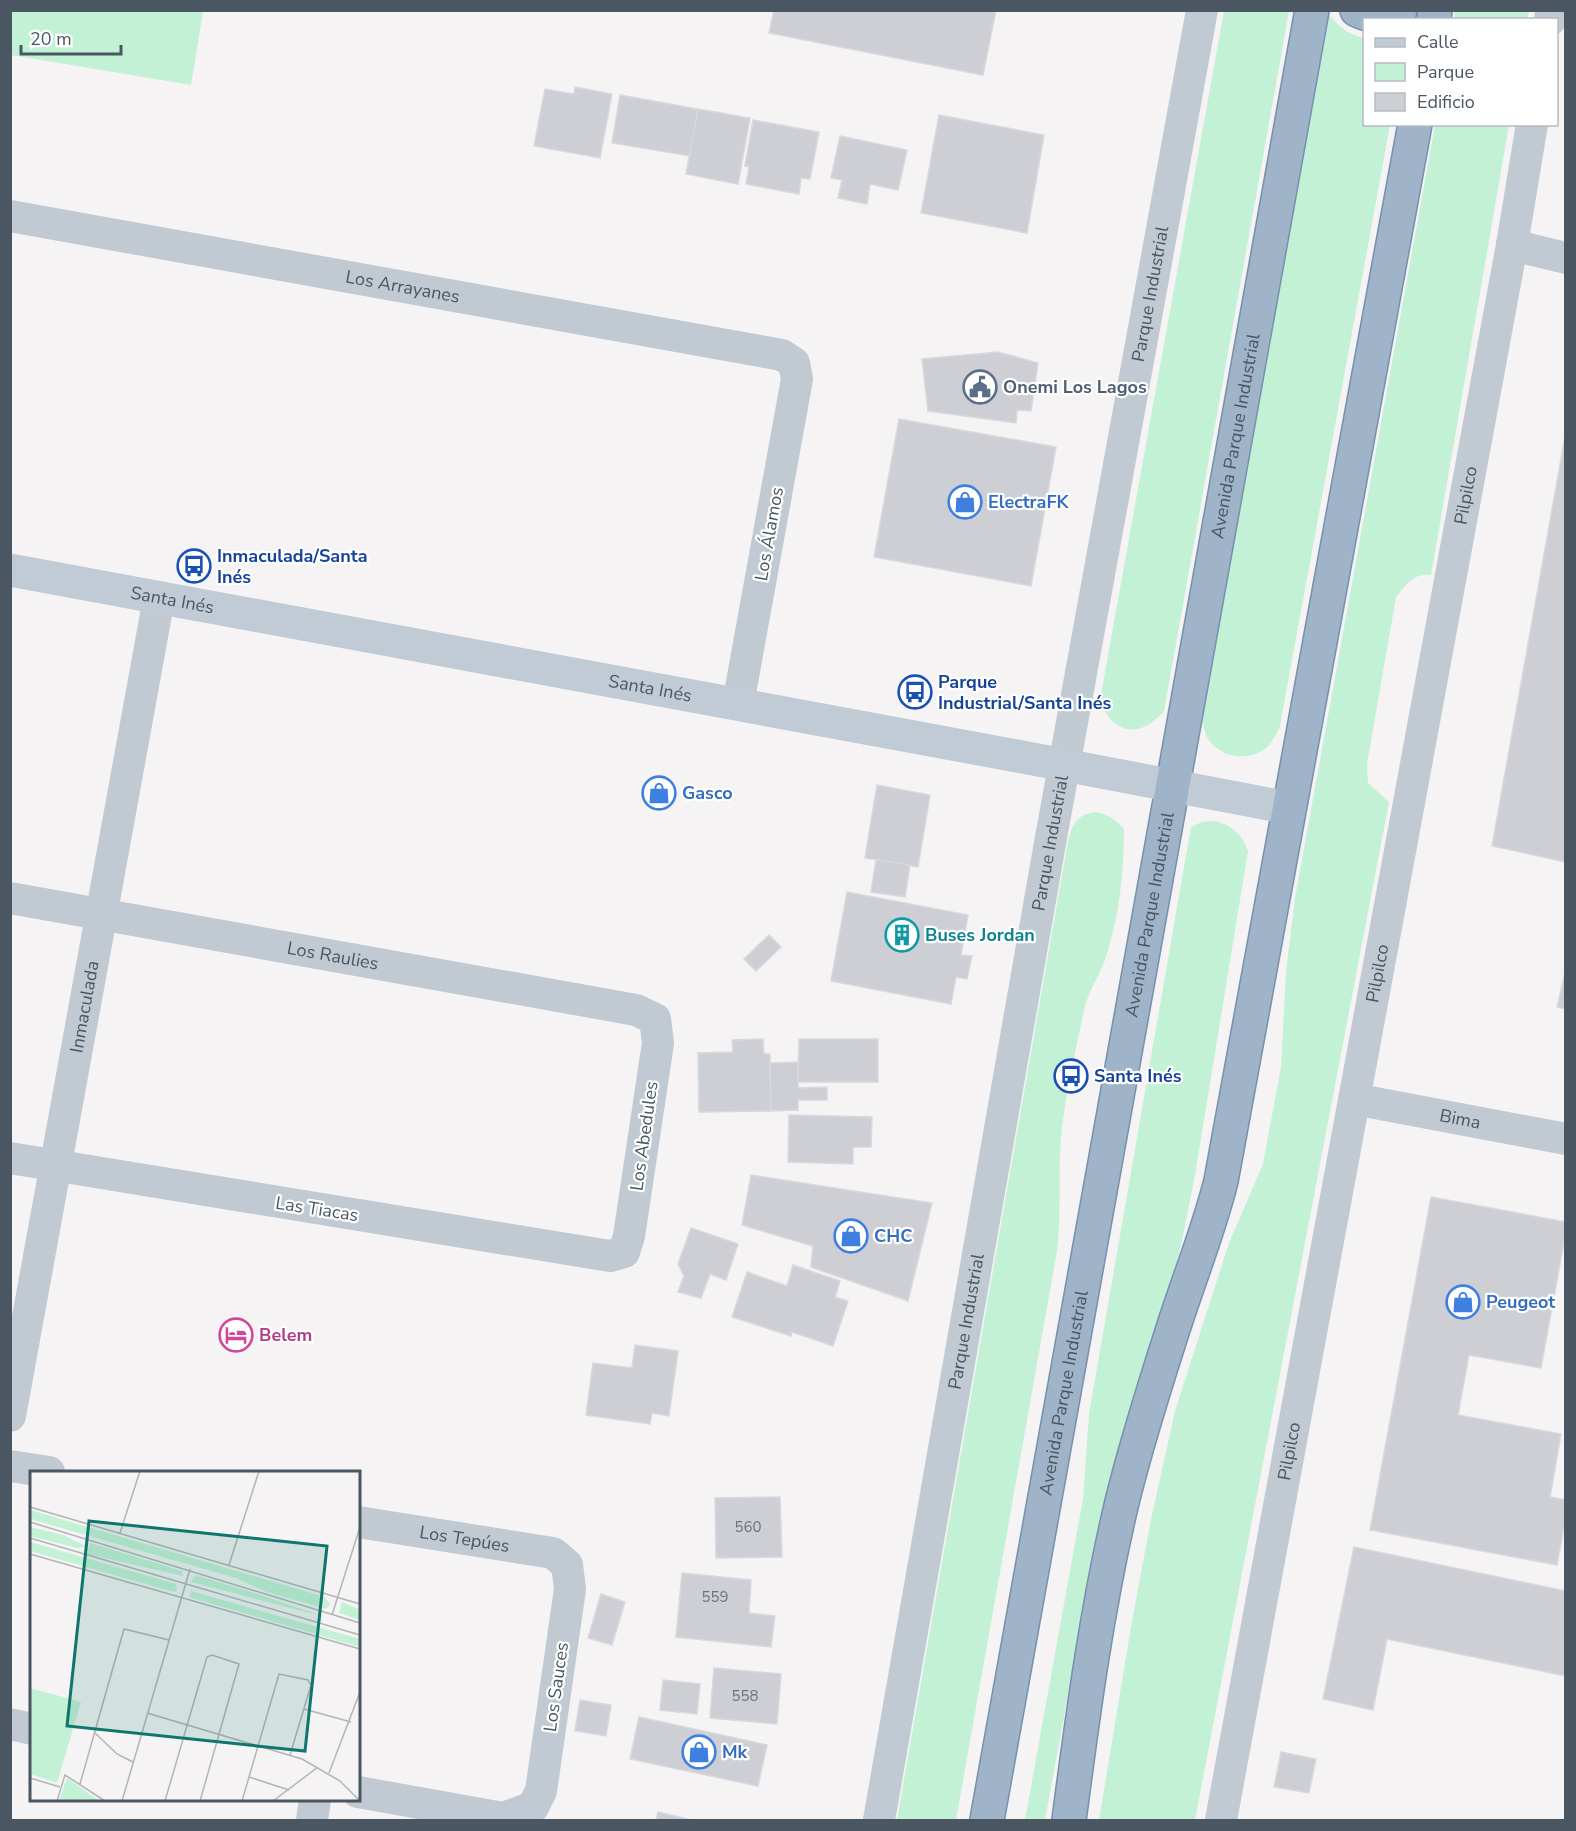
<svg xmlns="http://www.w3.org/2000/svg" width="1576" height="1831" font-family="'Nunito Sans',sans-serif">
<rect width="100%" height="100%" fill="#f5f3f3"/>
<g fill="#c3f1d5">
<path d="M10 11H203L191 85 11 55Z"/>
<path d="M1224 11H1289L1164 711C1141 739 1112 735 1100 700Z"/>
<path d="M1455 11V10L1529 11 1527 19H1454Z"/>
<path d="M1327 12C1337 25 1348 35 1364 38V124L1390 125 1280 726C1276 734 1273 741 1267 747 1252 761 1225 759 1211 743 1206 737 1204 729 1202 721Z"/>
<path d="M1435 125H1509L1431 575C1413 573 1407 584 1396 597L1367 764 1368 783 1389 802 1195 1820H1099L1131 1627 1151 1519 1175 1411 1229 1243 1263 1164 1281 1067 1286 972 1295 898Z"/>
<path d="M1096 812C1109 815 1115 819 1124 829 1124 873 1119 918 1105 960 1099 976 1087 994 1084 1010 1076 1049 1067 1088 1062 1127 1057 1169 1062 1210 1057 1251L956 1820H897L1068 841C1073 823 1076 815 1096 812Z"/>
<path d="M1215 821C1233 826 1241 833 1248 851L1195 1175 1180 1250 1161 1321 1138 1391 1100 1520 1045 1820H1025L1083 1499 1089 1414 1191 827 1202 822Z"/>
</g>
<g fill="#cdcfd5" stroke="#d7d9de" stroke-width="1.5">
<path d="M774 10H996L983 75 769 33Z"/>
<path d="M575 87 612 94 600 158 534 146 545 89 574 94Z"/>
<path d="M620 95 698 109 690 156 612 143Z"/>
<path d="M698 109 750 118 738 184 686 174Z"/>
<path d="M939 115 1044 135 1027 233 921 213Z"/>
<path d="M753 120 819 132 810 179 801 178 799 194 746 184 749 167 745 166Z"/>
<path d="M840 136 907 150 898 190 870 184 867 204 838 198 842 180 831 178Z"/>
<path d="M998 352 1038 363 1031 411 1017 410 1016 423 928 411 922 359Z"/>
<path d="M899 419 1056 447 1031 586 874 557Z"/>
<path d="M1566 431V862L1492 846Z"/>
<path d="M877 785 930 795 918 867 865 858Z"/>
<path d="M876 860 910 865 905 897 871 892Z"/>
<path d="M847 892 968 915 961 955 972 956 967 979 956 977 951 1004 831 981Z"/>
<path d="M769 935 781 947 756 971 744 959Z"/>
<path d="M1566 969V1009L1557 1007Z"/>
<path d="M763 1039 764 1054H770L771 1111 699 1112 698 1053 733 1052 732 1040Z"/>
<path d="M799 1039H878V1082H798Z"/>
<path d="M798 1062V1088L827 1087V1100H798V1110L771 1111 770 1063Z"/>
<path d="M789 1115 872 1117 871 1147H853V1164L788 1162Z"/>
<path d="M751 1175 932 1203 908 1301 811 1267 813 1246 742 1225Z"/>
<path d="M1431 1197 1566 1222V1231L1541 1368 1469 1355 1458 1415 1561 1434 1550 1497 1566 1500V1517L1557 1565 1370 1530Z"/>
<path d="M691 1228 738 1244 726 1280 710 1274 701 1298 678 1292 684 1276 678 1264Z"/>
<path d="M793 1265 840 1281 835 1297 848 1301 833 1346 792 1332 791 1336 732 1317 747 1272 787 1286Z"/>
<path d="M635 1345 678 1351 669 1416 652 1413 650 1424 586 1415 593 1363 632 1368Z"/>
<path d="M780 1497 782 1557 716 1558 715 1498Z"/>
<path d="M1354 1547 1566 1591V1676L1387 1639 1373 1710 1323 1699Z"/>
<path d="M682 1573 751 1580 749 1613 775 1616 771 1647 676 1637Z"/>
<path d="M601 1594 625 1602 612 1645 588 1638Z"/>
<path d="M714 1668 781 1674 777 1724 710 1718Z"/>
<path d="M663 1680 700 1684 697 1714 660 1710Z"/>
<path d="M580 1700 611 1705 606 1736 575 1731Z"/>
<path d="M639 1717 767 1745 758 1786 630 1759Z"/>
<path d="M1281 1752 1316 1759 1309 1793 1274 1787Z"/>
<path d="M658 1812 692 1820H656Z"/>
</g>
<g fill="none" stroke-linecap="round" stroke-linejoin="round">
<g stroke="#7690ad" stroke-width="36">
<g id="trunk">
<path d="M1357 10C1373 18 1385 18 1400 10"/>
<path d="M1434 20 1435 10"/>
<path id="s9" d="M987 1820 1312 10"/>
<path d="M1069 1820C1083 1714 1097 1607 1122 1502 1136 1445 1154 1388 1172 1332 1188 1281 1208 1233 1221 1181L1415 124"/>
</g>
</g>
<g stroke="#c1cad2" stroke-width="32">
<path d="M1550 20 1551 10"/>
<path id="s1" d="M10 216 782 355 794 363 797 379 738 704"/>
<path d="M1512 245 1566 258"/>
<path id="s2" d="M10 898 636 1010 655 1019 658 1043 629 1236 624 1252 610 1256 10 1158"/>
<path id="s3" d="M1354 1099 1566 1139"/>
<path id="s4" d="M10 1416 159 598"/>
<path d="M10 1466 49 1472"/>
<path id="s5" d="M358 1522 553 1553 567 1565 570 1589 541 1791 533 1807 503 1818 358 1792"/>
<path d="M10 1724 32 1729"/>
<path d="M312 1820 315 1800"/>
<path id="s6" d="M879 1820 1050 843 1202 10"/>
<path id="s7" d="M1221 1820 1512 245 1532 124"/>
</g>
<path stroke="#c1cbd6" stroke-width="33" id="s8" d="M10 570 1017 756 1289 808"/>
<use href="#trunk" stroke="#9fb4c9" stroke-width="33"/>
</g>
<defs>
<g id="civic-ring" transform="scale(1.725)"><circle r="9.5" fill="#fff" stroke="#5c6f8a" stroke-width="1.5"/><path d="M-.6-6.5H3V-4.5H.6V-3L4-1V1h2V6H-6V1h2V-1L-.6-3ZM-1.2 2.5V6h2.4V2.5Z" fill="#5c6f8a"/></g>
<g id="shop-ring" transform="scale(1.725)"><circle r="9.5" fill="#fff" stroke="#3f7fe0" stroke-width="1.5"/><path d="M-5-2.5h2.3a2.7 3.5 0 0 1 5.4 0H5L5.5 6h-11ZM-1.5-2.5h3a1.5 2.3 0 0 0-3 0Z" fill="#3f7fe0"/></g>
<g id="bus-ring" transform="scale(1.725)"><circle r="9.5" fill="#fff" stroke="#1a4fb4" stroke-width="1.5"/><path d="M-5-6H5V4H4V6H2V4H-2V6H-4V4H-5ZM-3.5-4V0h7V-4ZM-3.5 1.2v1.5H-2V1.2ZM2 1.2v1.5H3.5V1.2Z" fill="#1a4fb4"/></g>
<g id="building-ring" transform="scale(1.725)"><circle r="9.5" fill="#fff" stroke="#0f9aa8" stroke-width="1.5"/><path d="M-4-6H4V6H1V3H-1V6H-4ZM-2.5-4.3h1.7v1.8h-1.7ZM.8-4.3h1.7v1.8H.8ZM-2.5-1h1.7V.8h-1.7ZM.8-1h1.7V.8H.8Z" fill="#0f9aa8"/></g>
<g id="hotel-ring" transform="scale(1.725)"><circle r="9.5" fill="#fff" stroke="#d1479c" stroke-width="1.5"/><path d="M-6-4.5h1.5V1H6V5H4.5V3h-9V5H-6ZM-4 0a1.8 1.8 0 1 1 3.6 0ZM.5 0V-2.5h3Q6-2.5 6 0Z" fill="#d1479c"/></g>
</defs>
<g fill-rule="evenodd">
<use href="#civic-ring" x="980" y="387"/>
<use href="#shop-ring" x="965" y="502"/>
<use href="#bus-ring" x="194" y="566"/>
<use href="#bus-ring" x="915" y="692"/>
<use href="#shop-ring" x="659" y="793"/>
<use href="#building-ring" x="902" y="935"/>
<use href="#bus-ring" x="1071" y="1076"/>
<use href="#shop-ring" x="851" y="1236"/>
<use href="#shop-ring" x="1463" y="1302"/>
<use href="#hotel-ring" x="236" y="1335"/>
<use href="#shop-ring" x="699" y="1752"/>
</g>
<g text-anchor="middle" dominant-baseline="central" stroke-width="4.5" stroke-linejoin="round" paint-order="stroke">
<g font-size="15" fill="#6b747e">
<text x="748" y="1527">560</text>
<text x="715" y="1597">559</text>
<text x="745" y="1696">558</text>
</g>
<g font-size="18" fill="#4a5661" stroke="#fff">
<text stroke="none"><textPath href="#s1" startOffset="399">Los Arrayanes</textPath></text>
<text stroke="none"><textPath href="#s6" startOffset="1550">Parque Industrial</textPath></text>
<text stroke="none"><textPath href="#s9" startOffset="1406">Avenida Parque Industrial</textPath></text>
<text stroke="none"><textPath href="#s7" startOffset="1347">Pilpilco</textPath></text>
<text transform="translate(769 534) rotate(-80)">Los Álamos</text>
<text stroke="none"><textPath href="#s8" startOffset="165">Santa Inés</textPath></text>
<text stroke="none"><textPath href="#s8" startOffset="651">Santa Inés</textPath></text>
<text stroke="none"><textPath href="#s6" startOffset="992">Parque Industrial</textPath></text>
<text stroke="none"><textPath href="#s9" startOffset="920">Avenida Parque Industrial</textPath></text>
<text stroke="none"><textPath href="#s2" startOffset="328">Los Raulies</textPath></text>
<text stroke="none"><textPath href="#s7" startOffset="861">Pilpilco</textPath></text>
<text stroke="none"><textPath href="#s4" startOffset="416">Inmaculada</textPath></text>
<text stroke="none"><textPath href="#s3" startOffset="108">Bima</textPath></text>
<text transform="translate(644 1136) rotate(-82)">Los Abedules</text>
<text transform="translate(317 1209) rotate(9)">Las Tiacas</text>
<text stroke="none"><textPath href="#s6" startOffset="506">Parque Industrial</textPath></text>
<text stroke="none"><textPath href="#s9" startOffset="434">Avenida Parque Industrial</textPath></text>
<text stroke="none"><textPath href="#s7" startOffset="375">Pilpilco</textPath></text>
<text stroke="none"><textPath href="#s5" startOffset="108">Los Tepúes</textPath></text>
<text transform="translate(556 1687) rotate(-82)">Los Sauces</text>
</g>
<g font-size="18" font-weight="bold" fill="#4e5e75" stroke="#fff" text-anchor="start">
<text x="1003" y="387">Onemi Los Lagos</text>
</g>
<g font-size="18" font-weight="bold" fill="#366cbe" stroke="#fff" text-anchor="start">
<text x="988" y="502">ElectraFK</text>
<text x="682" y="793">Gasco</text>
<text x="874" y="1236">CHC</text>
<text x="1486" y="1302">Peugeot</text>
<text x="722" y="1752">Mk</text>
</g>
<g font-size="18" font-weight="bold" fill="#164399" stroke="#fff" text-anchor="start">
<text x="217" y="556">Inmaculada/Santa<tspan x="217" dy="21">Inés</tspan></text>
<text x="938" y="682">Parque<tspan x="938" dy="21">Industrial/Santa Inés</tspan></text>
<text x="1094" y="1076">Santa Inés</text>
</g>
<g font-size="18" font-weight="bold" fill="#0d838f" stroke="#fff" text-anchor="start">
<text x="925" y="935">Buses Jordan</text>
</g>
<g font-size="18" font-weight="bold" fill="#b23c85" stroke="#fff" text-anchor="start">
<text x="259" y="1335">Belem</text>
</g>
</g>
<g transform="translate(30 1471)">
<rect width="330" height="330" fill="#f5f3f3"/>
<path d="M0 39 295 126 300 134 296 138 237 121 206 107 0 48ZM0 56 33 64 56 75 48 77 0 65ZM0 71 146 113 147 119 144 121 0 80ZM60 72 152 100 153 105 57 83ZM165 104 225 122 295 146 161 111ZM161 120 330 168V176L159 126ZM312 131 330 139V149L309 142ZM0 217 51 231 27 312 0 303ZM37 307 51 317 69 330H29Z" fill="#c3f1d5"/>
<path fill="none" stroke="#b1b4b9" stroke-width="1.5" d="M0 36 330 133M0 51 330 152M90 62 110 0M0 67 330 164M0 83 330 178M199 94 229 0M302 144 330 56M274 238 321 251M117 242 272 288 310 310 330 330M64 261 87 283 103 291M299 302 330 221M219 306 259 319M0 307 30 316M50 313 94 158 139 169M27 330 35 304 75 330M92 330 160 98M135 330 177 186 182 184 209 193 170 330M212 330 249 203 278 209 281 214 260 284M243 330 288 296"/>
<path fill="#0f766e" fill-opacity="0.15" stroke="#0f766e" stroke-width="3" d="M59 50 297 75 275 280 37 255Z"/>
<rect width="330" height="330" fill="none" stroke="#4a5661" stroke-width="3"/>
</g>
<rect width="1576" height="1831" fill="none" stroke="#4a5661" stroke-width="24"/>
<rect x="1363" y="18" width="195" height="108" fill="#ffffff" stroke="#b7bbc0" stroke-width="1.5"/>
<rect x="1375" y="38" width="30" height="9" fill="#c1cbd6" stroke="#b7bbc0" stroke-width="1.5"/>
<text x="1417" y="48" font-size="18" fill="#4a5661">Calle</text>
<rect x="1375" y="63" width="30" height="18" fill="#c3f1d5" stroke="#b7bbc0" stroke-width="1.5"/>
<text x="1417" y="78" font-size="18" fill="#4a5661">Parque</text>
<rect x="1375" y="93" width="30" height="18" fill="#cdcfd5" stroke="#b7bbc0" stroke-width="1.5"/>
<text x="1417" y="108" font-size="18" fill="#4a5661">Edificio</text>
<path d="M21 45v9h100v-9" fill="none" stroke="#4a5661" stroke-width="3"/>
<text x="30" y="45" font-size="18" fill="#4a5661" stroke="#ffffff" stroke-width="4.5" paint-order="stroke">20 m</text>
</svg>
